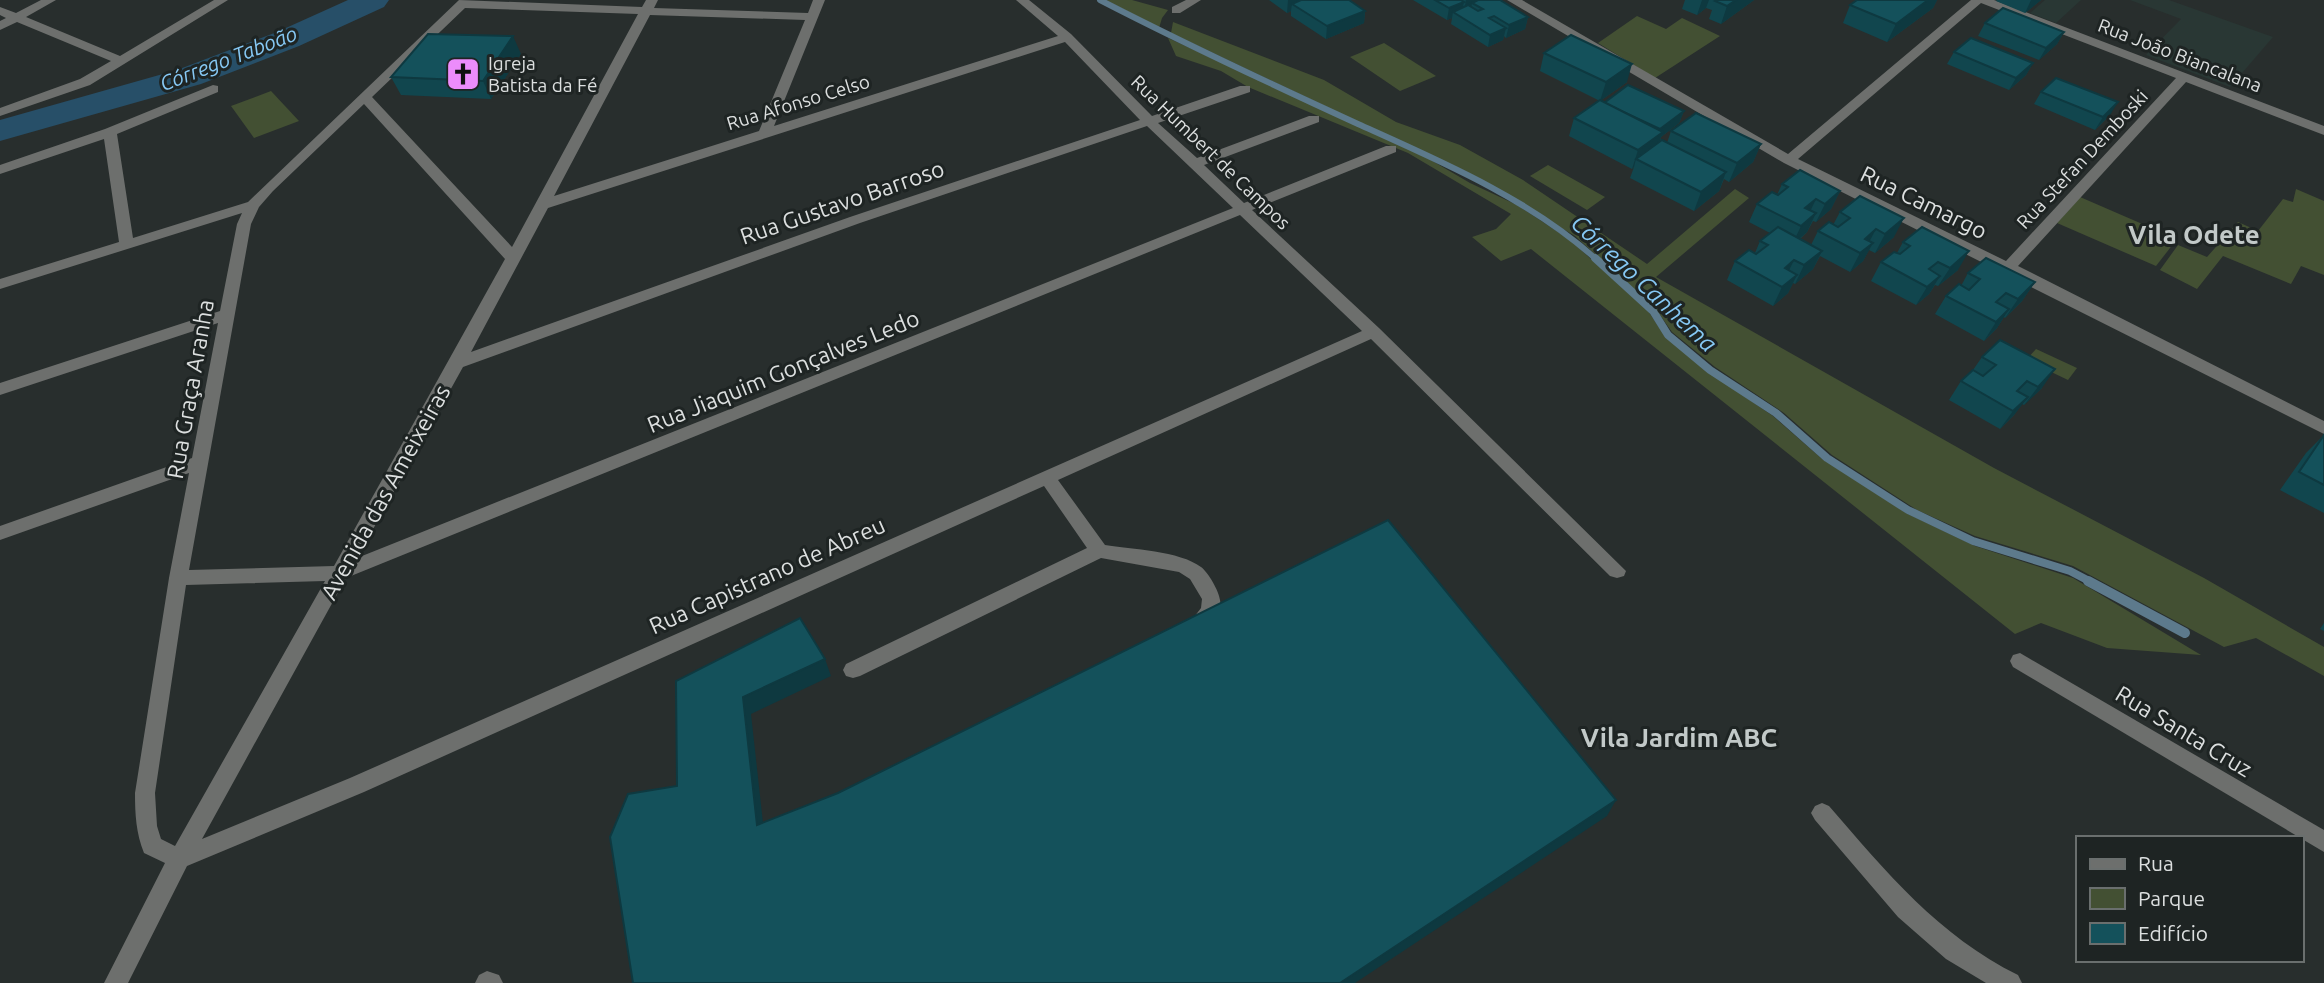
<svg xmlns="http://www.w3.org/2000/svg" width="2324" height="983" font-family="Ubuntu,sans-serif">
<rect width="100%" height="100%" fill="#282e2d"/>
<g fill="#293734">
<path d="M2045 0H2081L2056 23 2030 13Z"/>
<path d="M2130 0H2169L2273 37 2230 87 2146 55 2181 19Z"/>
</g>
<g fill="#435033">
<path d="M1106 0H1132L1168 10 1162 18 1159 28Z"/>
<path d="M1637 16 1666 29 1682 18 1720 36 1655 78 1598 43Z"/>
<path d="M1173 22 1324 80 1396 122 1460 145 1523 180 1647 264 1735 189 1749 198 1656 277 1994 468 2204 578 2324 647V676L2256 638 2224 647 2073 566 1975 536 1917 510 1832 455 1784 413 1715 367 1672 332 1655 308 1575 236 1519 203 1472 180 1441 161 1171 33Z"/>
<path d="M1168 38 1417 152 1470 183 1517 205 1570 240 1648 311 1665 336 1707 371 1773 416 1821 458 1906 513 1975 546 2073 578 2201 655 2107 648 2041 623 2015 634 1531 249 1501 261 1472 237 1496 229 1511 214 1408 153 1248 87 1221 71 1176 56Z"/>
<path d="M1384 43 1436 76 1400 91 1350 57Z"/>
<path d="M271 91 299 121 254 138 231 106Z"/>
<path d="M1548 165 1605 197 1587 210 1530 176Z"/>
<path d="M2296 189 2324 201V275L2301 266 2291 284 2223 256 2197 289 2160 270 2178 245 2207 257 2238 222 2258 231 2283 199 2293 202Z"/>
<path d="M2080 197 2177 239 2156 266 2057 223Z"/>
<path d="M2036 349 2077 368 2068 380 2026 360Z"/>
</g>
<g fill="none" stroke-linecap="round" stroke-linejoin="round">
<path stroke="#5d7a8c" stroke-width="6" d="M1100 0C1185 44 1271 84 1358 124 1438 160 1532 200 1597 260"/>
<path stroke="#5d7a8c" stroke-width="8" d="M1595 258 1653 311 1668 335 1710 370 1776 413 1827 458 1908 510 1973 541 2070 571 2091 582"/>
<path stroke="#5d7a8c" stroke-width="10" d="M2088 581 2185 633"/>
<path fill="#274f68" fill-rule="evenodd" d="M348 0H389L384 7 299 46 201 84 0 141V120L177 70 277 32Z"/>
<g fill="#6d6f6d" fill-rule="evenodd">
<path d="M41 0H56L26 17 120 56 214 0H228L90 85 0 116V108L80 79 111 61 17 22 0 30V21L6 18 0 15V7L16 13Z"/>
<path d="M459 0 642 7 646 0H658L654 8 808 13 813 0H825L774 126 1058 36 1016 0H1029L1071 34 1152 116 1240 86H1250V92L1158 123 1197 158 1309 116H1319V122L1204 165 1244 203 1386 146H1396V152L1252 210 1379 328 1626 571 1624 576 1617 578 1610 576 1371 339 1058 480 1105 545C1131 549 1180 551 1201 567 1208 572 1219 591 1220 600 1223 615 1206 636 1191 631L1188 625 1201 608 1202 599 1190 579 1179 572 1101 558 860 676 853 678 846 676 843 670 846 664 1087 548 1044 486 364 792 187 866 128 983H104L165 863 144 853C136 833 135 814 135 793L169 578 189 473 0 540V526L192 458 218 323 0 395V383L220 311 237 224 242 213 0 289V279L119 242 104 139 0 174V165L105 129 213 85 218 86V92L117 134 133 238 248 202ZM465 8 638 14 512 247 372 97ZM650 15 805 20 759 131 554 196ZM1065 42 1140 120 850 217 471 352 548 208ZM364 104 505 259 334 566 189 570 251 224 259 207 273 191ZM1147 126 1233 208 357 558 463 367 860 223ZM1240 215 1362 331 350 778 202 839 346 578ZM325 581 175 846 161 839 157 826 155 793 186 585Z"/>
<path d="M1186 0H1201L1180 13H1172V7Z"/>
<path d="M1507 0H1522L1788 154 1971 0H1994L2324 126V135L2186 82 2018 266 2324 421V434L1784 163ZM1981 3 2176 78 2006 261 1798 159Z"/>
<path d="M2020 653 2324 830V852L2013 667 2010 661 2013 655Z"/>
<path d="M1822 803 1829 806C1886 872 1939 936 2018 975L2022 983H1986L1946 959 1898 917 1815 820 1811 813 1815 806Z"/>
<path d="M487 971 499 975 503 983H475L479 975Z"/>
</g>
</g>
<g fill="#11464e">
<path d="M1269 0H1349L1365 11 1364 23 1326 39 1291 16V11L1287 13Z"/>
<path d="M1413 0H1500L1528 17 1525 29 1506 38 1504 36 1503 40 1488 47 1451 24 1452 18 1447 20Z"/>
<path d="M1685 0H1754L1721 24 1709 19 1712 10 1706 8 1697 15 1682 9Z"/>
<path d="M1857 0H1937L1933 8 1887 42 1843 23 1850 5Z"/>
<path d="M1997 0H2041L2025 13 1996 1Z"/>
<path d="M1985 23 2064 32 2057 44 2039 60 1978 36Z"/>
<path d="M1954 52 2033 63 2026 75 2009 90 1947 64Z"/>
<path d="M1544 53 1627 82 1600 101 1604 103 1684 111 1679 123 1661 137 1660 142 1667 143 1671 131 1761 144 1753 162 1729 182 1724 179 1719 191 1694 211 1630 178 1634 167 1632 169 1569 136 1574 118 1600 101 1540 71Z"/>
<path d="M521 54 491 99 401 95 391 77Z"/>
<path d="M2041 92 2110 115 2095 130 2034 104Z"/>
<path d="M1782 184 1840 191 1831 209 1816 222 1813 221 1807 232 1800 239 1811 245 1818 231 1833 225 1840 212 1894 237 1875 253 1869 250 1863 261 1850 272 1820 256 1813 269 1795 284 1793 283 1788 293 1773 306 1727 280 1735 261 1755 253 1760 241 1770 233 1749 222 1757 204 1777 195Z"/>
<path d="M1903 242 1958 270 1938 286 1935 285 1929 294 1916 305 1871 281 1881 262 1897 253Z"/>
<path d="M1968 273 2035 282 2022 301 2005 318 2004 317 1997 328 1984 341 1935 314 1946 296 1961 286Z"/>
<path d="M1982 357 2042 388 2024 405 2022 404 2014 415 2000 429 1949 400 1961 381 1973 370Z"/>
<path d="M2324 435V513L2280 490 2306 453Z"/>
<path d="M2324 623V631L2320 629Z"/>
</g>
<g fill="#0e3940">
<path d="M1288 0H1319L1292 4 1291 11 1287 13Z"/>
<path d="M1466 0H1484L1472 3 1471 9 1464 12Z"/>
<path d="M1702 0H1709L1706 8 1697 15Z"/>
<path d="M1736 0H1754L1721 24 1727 6Z"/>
<path d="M1928 0H1937L1933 8 1887 42 1896 24Z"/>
<path d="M2031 0H2041L2025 13Z"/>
<path d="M1464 2 1461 14 1453 12 1452 18 1447 20 1449 8Z"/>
<path d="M1365 11 1364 23 1326 39 1327 26Z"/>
<path d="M1528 17 1525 29 1506 38 1509 25Z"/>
<path d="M1506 28 1503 40 1488 47 1490 35Z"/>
<path d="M2064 32 2057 44 2039 60 2046 48Z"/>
<path d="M513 36 521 54 491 99 483 81Z"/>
<path d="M2033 63 2026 75 2009 90 2016 78Z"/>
<path d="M1632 64 1627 82 1600 101 1606 82Z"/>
<path d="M2118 102 2110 115 2095 130 2103 117Z"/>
<path d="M1684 111 1679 123 1661 137 1657 150 1636 159 1634 167 1632 169 1638 150 1660 129Z"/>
<path d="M1761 144 1753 162 1729 182 1737 163Z"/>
<path d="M1726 172 1719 191 1694 211 1701 192Z"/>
<path d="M1840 191 1831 209 1816 222 1825 204Z"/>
<path d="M1816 199 1807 218 1805 208Z"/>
<path d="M1816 213 1807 232 1792 245 1801 226Z"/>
<path d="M1904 218 1894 237 1875 253 1885 234Z"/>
<path d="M1876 229 1866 248 1865 239Z"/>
<path d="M1873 243 1863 261 1850 272 1860 253Z"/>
<path d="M1822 251 1813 269 1795 284 1804 265Z"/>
<path d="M1969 251 1958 270 1938 286 1950 268Z"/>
<path d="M1794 260 1785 279V268Z"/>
<path d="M1797 275 1788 293 1773 306 1782 287Z"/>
<path d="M1940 276 1929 294 1916 305 1927 287Z"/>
<path d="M2035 282 2022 301 2005 318 2018 299Z"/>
<path d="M2009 309 1997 328 1984 341 1996 322Z"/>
<path d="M2055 369 2042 388 2024 405 2038 387Z"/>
<path d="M2028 397 2014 415 2000 429 2013 411Z"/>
<path d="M825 659 831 676 751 714 765 841 757 825 743 697Z"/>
<path d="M1616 800 1607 816 1355 983H1340Z"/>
</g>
<g fill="#14515b" stroke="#0e3940" stroke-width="2">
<path d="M1301 0H1349L1365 11 1327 26 1292 4Z"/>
<path d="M1435 0H1461L1464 2 1449 8Z"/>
<path d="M1478 0H1500L1528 17 1509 25 1494 16 1489 18 1506 28 1490 35 1453 12 1468 5 1478 11 1483 9 1472 3Z"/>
<path d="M1717 0H1736L1727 6 1715 1Z"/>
<path d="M1857 0H1928L1896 24 1850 5Z"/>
<path d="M2003 8 2064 32 2046 48 1985 23Z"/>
<path d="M428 34 513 36 483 81 391 77Z"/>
<path d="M1571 35 1632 64 1606 82 1544 53Z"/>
<path d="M1971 38 2033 63 2016 78 1954 52Z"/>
<path d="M2056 78 2118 102 2103 117 2041 92Z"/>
<path d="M1628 85 1684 111 1660 129 1604 103Z"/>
<path d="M1600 100 1663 132 1638 150 1574 118Z"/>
<path d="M1696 113 1761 144 1737 163 1671 131Z"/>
<path d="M1662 140 1726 172 1701 192 1636 159Z"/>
<path d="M1800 170 1840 191 1825 204 1816 199 1805 208 1816 213 1801 226 1757 204 1772 192 1778 195 1788 187 1782 184Z"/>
<path d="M1860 196 1904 218 1885 234 1876 229 1865 239 1873 243 1860 253 1818 231 1829 222 1838 227 1850 218 1840 212Z"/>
<path d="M1778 227 1822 251 1804 265 1794 260 1785 268 1797 275 1782 287 1735 261 1749 250 1756 254 1768 245 1760 241Z"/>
<path d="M1922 227 1969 251 1950 268 1938 262 1929 269 1940 276 1927 287 1881 262 1894 252 1900 254 1910 246 1903 242Z"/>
<path d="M1986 258 2035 282 2018 299 2006 293 1996 302 2009 309 1996 322 1946 296 1959 284 1969 290 1980 279 1968 273Z"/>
<path d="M2000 340 2055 369 2038 387 2027 381 2017 391 2028 397 2013 411 1961 381 1973 370 1983 376 1996 365 1982 357Z"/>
<path d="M2324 435V485L2299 472Z"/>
<path d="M1388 520 1616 800 1340 983H633L610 837 628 794 677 786 676 681 800 618 825 659 743 697 757 825 838 793Z"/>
</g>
<defs>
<g id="church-square" transform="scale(1.75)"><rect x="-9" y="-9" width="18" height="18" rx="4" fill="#ec8cfb" stroke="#1e2423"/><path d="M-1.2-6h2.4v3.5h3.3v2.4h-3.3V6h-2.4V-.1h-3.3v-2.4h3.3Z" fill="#111"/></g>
</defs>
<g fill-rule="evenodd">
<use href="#church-square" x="463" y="74"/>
</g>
<g text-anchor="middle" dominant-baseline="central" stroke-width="6" stroke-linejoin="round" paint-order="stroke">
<g font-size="19" fill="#dcdfdf" stroke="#1e2423">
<text transform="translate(2180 55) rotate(21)">Rua João Biancalana</text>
<text transform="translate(798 102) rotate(-17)">Rua Afonso Celso</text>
<text transform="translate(1211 152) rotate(44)">Rua Humbert de Campos</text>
<text transform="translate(2082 159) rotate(-47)">Rua Stefan Demboski</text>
</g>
<g font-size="19" fill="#dcdfdf" stroke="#1e2423" text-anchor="start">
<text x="488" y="63">Igreja<tspan x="488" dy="22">Batista da Fé</tspan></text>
</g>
<g font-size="21" font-style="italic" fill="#86c8f4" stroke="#1e2423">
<text transform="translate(228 58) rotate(-21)">Córrego Taboão</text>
</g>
<g font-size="23" fill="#dcdfdf" stroke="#1e2423">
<text transform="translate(842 202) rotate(-19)">Rua Gustavo Barroso</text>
<text transform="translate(1924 202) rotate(26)">Rua Camargo</text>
<text transform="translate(783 371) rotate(-22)">Rua Jiaquim Gonçalves Ledo</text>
<text transform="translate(190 389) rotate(-80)">Rua Graça Aranha</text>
<text transform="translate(385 492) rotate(-61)">Avenida das Ameixeiras</text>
<text transform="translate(767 575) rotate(-24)">Rua Capistrano de Abreu</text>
<text transform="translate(2184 731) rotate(31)">Rua Santa Cruz</text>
</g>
<g font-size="24" font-style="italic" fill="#86c8f4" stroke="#1e2423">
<text transform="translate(1644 283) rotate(43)">Córrego Canhema</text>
</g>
<g font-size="26" font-weight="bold" fill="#c2c9c8" stroke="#1e2423">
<text x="2194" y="234">Vila Odete</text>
<text x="1679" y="737">Vila Jardim ABC</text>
</g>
</g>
<rect x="2076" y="836" width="228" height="126" fill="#1e2423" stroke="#6a6f6e" stroke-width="2"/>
<rect x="2090" y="859" width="35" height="10" fill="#6d6f6d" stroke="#6a6f6e" stroke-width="2"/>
<text x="2138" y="871" font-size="21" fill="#dcdfdf">Rua</text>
<rect x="2090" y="888" width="35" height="21" fill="#435033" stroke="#6a6f6e" stroke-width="2"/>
<text x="2138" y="906" font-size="21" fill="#dcdfdf">Parque</text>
<rect x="2090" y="923" width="35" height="21" fill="#14515b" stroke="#6a6f6e" stroke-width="2"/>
<text x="2138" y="941" font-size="21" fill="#dcdfdf">Edifício</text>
</svg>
